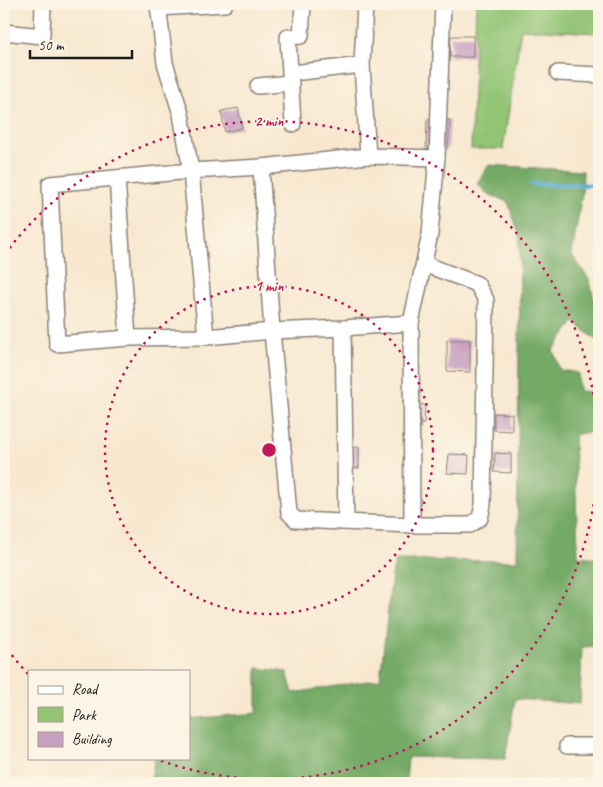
<svg xmlns="http://www.w3.org/2000/svg" width="603" height="787" font-family="Caveat,sans-serif">
<rect width="100%" height="100%" fill="#fcf5e5"/>
<filter id="ink" filterUnits="userSpaceOnUse"><feTurbulence type="fractalNoise" baseFrequency=".02" numOctaves="2"/><feDisplacementMap in="SourceGraphic" scale="10" xChannelSelector="R" yChannelSelector="G"/><feConvolveMatrix kernelMatrix="1 2 1 2 8 2 1 2 1" color-interpolation-filters="sRGB"/></filter>
<filter id="wash" filterUnits="userSpaceOnUse"><feTurbulence type="fractalNoise" baseFrequency=".0096" numOctaves="4" result="noise"/><feDisplacementMap in="SourceGraphic" scale="20" xChannelSelector="R" yChannelSelector="G"/><feGaussianBlur stdDeviation="1.12" result="paint"/><feColorMatrix in="noise" values="0 0 0 0 0 0 0 0 0 0 0 0 0 0 0 0 0 1.4 0 .05"/><feComposite in="paint" operator="in"/></filter>
<g filter="url(#wash)">
<rect width="100%" height="100%" fill="#f8e8d0"/>
<path fill="#92c474" stroke="#577048" d="M476 4H599V33L521 29 503 149H471Z"/>
<path fill="#75aa66" stroke="#486341" d="M489 165 583 171 582 193 572 255 589 279 595 303H599V342L574 322 553 350 560 370 578 373 579 391 593 392 599 421V430L574 435 578 556 599 558V646L582 647 580 704 515 699 505 759 408 757 406 783H150L155 758H189V719L257 713V668L287 672 293 693 380 679 392 575 396 560 517 561 520 253 519 234 508 202 486 193 477 183Z"/>
<g fill="none" stroke-linecap="round" stroke-linejoin="round">
<path stroke="#5db2d9" stroke-width="4.5" d="M531 184 599 185"/>
</g>
<g id="blocks">
<g fill="#c8a0c1">
<path d="M451 36H473V57H450Z"/>
<path d="M238 108 242 128 225 132 221 111Z"/>
<path d="M427 119 450 120 448 148 426 147Z"/>
<path d="M447 340H470V372L447 371Z"/>
<path d="M406 404 425 405 424 424 405 423Z"/>
<path d="M494 413 512 414V431L494 430Z"/>
<rect x="340" y="447" width="19" height="21"/>
<path d="M495 453 511 454V473L494 472Z"/>
<path d="M449 454 469 455 468 474 447 473Z"/>
</g>
</g>
</g>
<g filter="url(#ink)">
<use href="#blocks" fill-opacity="0" stroke="#8a8276" stroke-width="1"/>
<g fill="none" stroke-linecap="round" stroke-linejoin="round">
<g stroke="#8a8276" stroke-width="18">
<g id="minor">
<path d="M158 4 165 63 181 114 191 171 206 337"/>
<path d="M365 4 362 65 368 156"/>
<path d="M158 8 225 4"/>
<path d="M4 32 42 36 43 4"/>
<path d="M301 72 362 65"/>
<path d="M558 73 599 75"/>
<path d="M258 86 291 83"/>
<path d="M293 124 288 37 301 36 303 4"/>
<path d="M261 167 272 331 289 513 296 520 412 525H470L480 518 483 505 486 300 477 284 424 264"/>
<path d="M117 178 128 338"/>
<path d="M411 323 343 328 272 331 206 337 128 338 57 344 50 184 191 171 261 167 368 156 437 158"/>
<path d="M343 328 346 522"/>
<path d="M412 525 411 323 430 234 437 158 443 4"/>
<path d="M567 746H599"/>
</g>
</g>
<use href="#minor" stroke="#fff" stroke-width="15"/>
</g>
</g>
<g fill="none" stroke="#c2185b" stroke-width="2.5" stroke-dasharray="2.5 5">
<circle cx="269" cy="450" r="164"/>
<path d="M28 674A329 329 0 0 1 5 646M5 254A329 329 0 1 1 156 759"/>
</g>
<circle cx="269" cy="450" r="8" fill="#c2185b" stroke="#fcf5e5" stroke-width="2.5"/>
<g font-size="15" text-anchor="middle" font-weight="bold" fill="#c2185b" stroke="#fcf5e5" stroke-width="4" stroke-linejoin="round" paint-order="stroke">
<text x="269" y="126">2 min</text>
<text x="269" y="291">1 min</text>
</g>
<rect width="603" height="787" fill="none" stroke="#fcf5e5" stroke-width="20"/>
<rect x="28" y="670" width="162" height="90" fill="#fcf5e5" stroke="#a29e95"/>
<rect x="38" y="686" width="25" height="8" fill="#ffffff" stroke="#a29e95"/>
<text x="72" y="694" font-size="15" fill="#1c1c1c">Road</text>
<rect x="38" y="707" width="25" height="15" fill="#92c474" stroke="#a29e95"/>
<text x="72" y="720" font-size="15" fill="#1c1c1c">Park</text>
<rect x="38" y="732" width="25" height="15" fill="#c8a0c1" stroke="#a29e95"/>
<text x="72" y="744" font-size="15" fill="#1c1c1c">Building</text>
<path d="M30 50v8h102v-8" fill="none" stroke="#1c1c1c" stroke-width="2.5"/>
<text x="38" y="50" font-size="15" fill="#1c1c1c" stroke="#fcf5e5" stroke-width="4" paint-order="stroke">50 m</text>
</svg>
